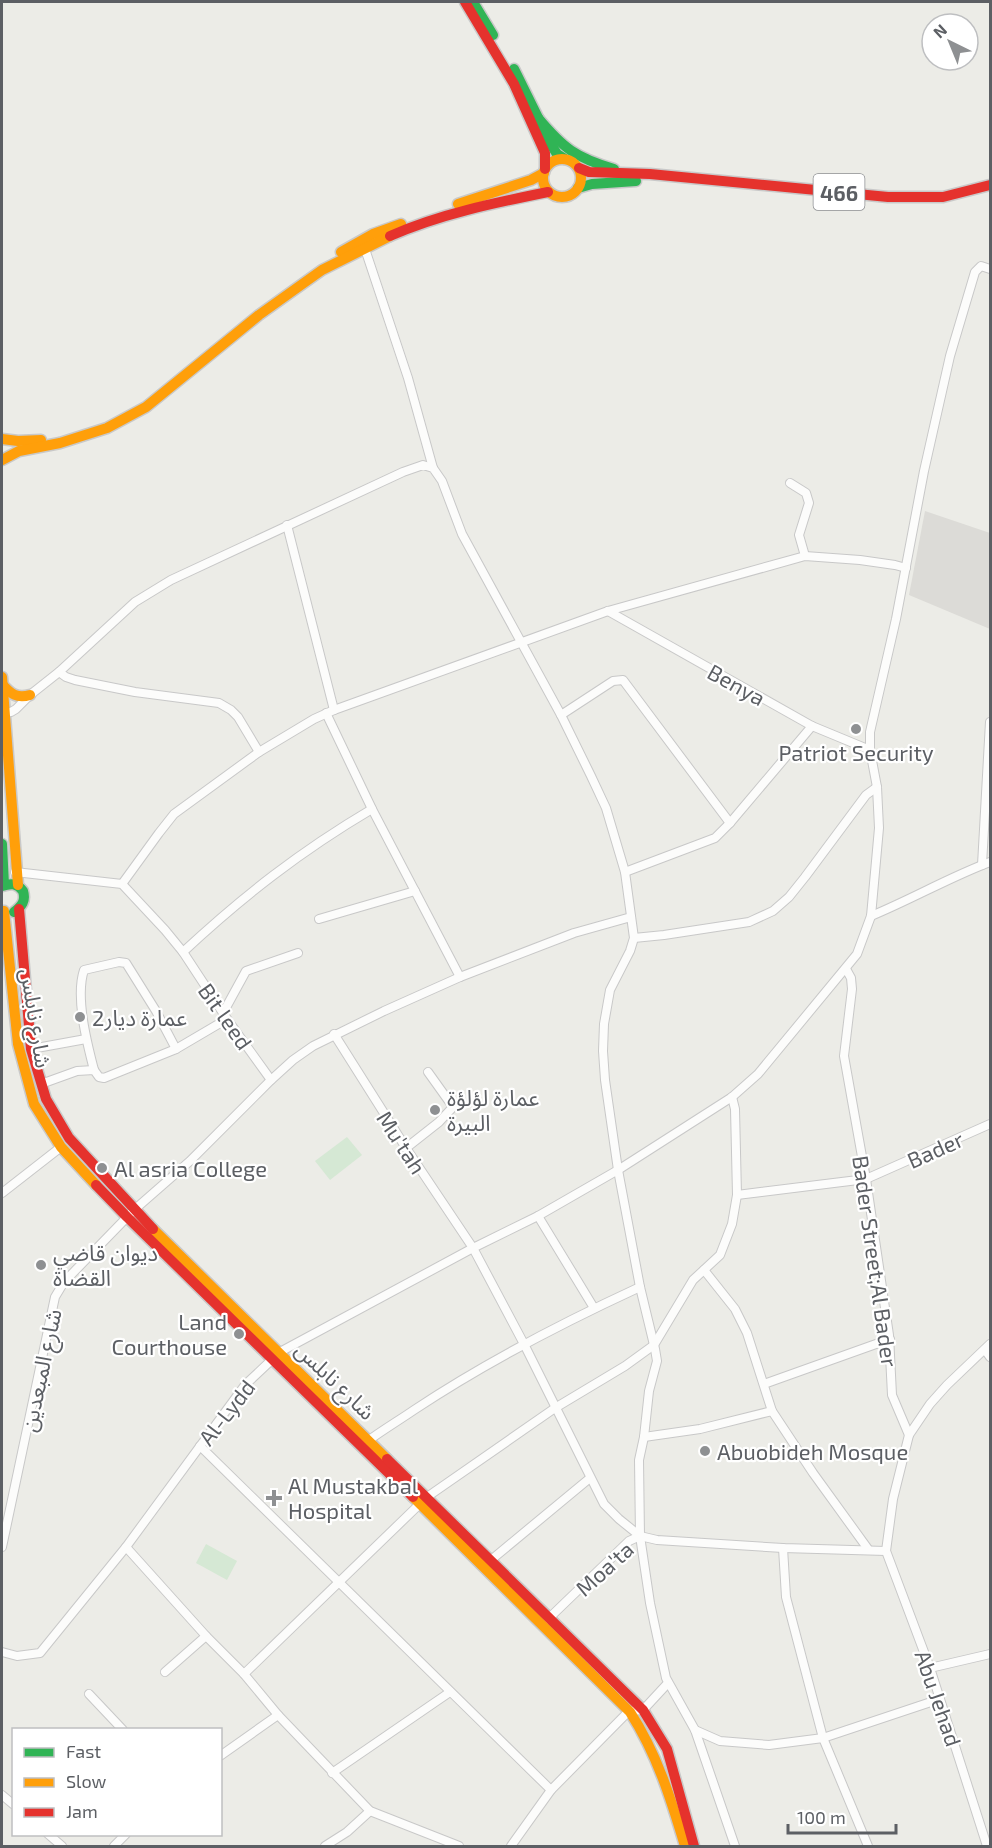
<svg xmlns="http://www.w3.org/2000/svg" width="992" height="1848" font-family="'Exo 2','Noto Sans Arabic',sans-serif">
<rect width="100%" height="100%" fill="#ecece7"/>
<path fill="#dcdbd7" d="M925 511 990 533V629L909 595Z"/>
<g fill="#d5e8d4">
<path d="M347 1137 362 1155 330 1180 315 1161Z"/>
<path d="M206 1544 237 1561 227 1580 196 1563Z"/>
</g>
<g fill="none" stroke-linecap="round" stroke-linejoin="round">
<g stroke="#c8c8c8" stroke-width="10">
<g id="street">
<path d="M364 246 408 378 433 468"/>
<path d="M790 483 806 493 809 503 799 535 805 556"/>
<path d="M287 525 334 710"/>
<path d="M608 611 812 726 870 750"/>
<path d="M59 672 66 677 75 680 135 692 219 703 231 710 238 717 259 752"/>
<path d="M2 713 11 712 16 709 30 695 59 672 135 602 171 580 403 472 423 465 433 468 442 481 462 534 561 715 591 776 606 808 625 872 634 938 630 951 610 990 604 1024 603 1051 605 1080 618 1170 640 1287 655 1349 657 1361 649 1391 644 1437 639 1460 640 1536 650 1603 666 1678 695 1730 735 1846"/>
<path d="M326 713 372 809 460 977"/>
<path d="M561 715 613 681 623 680 730 823"/>
<path d="M982 865 990 722"/>
<path d="M15 872 122 884 165 930 183 952 227 1019 271 1080"/>
<path d="M625 872 715 838 730 823 812 726"/>
<path d="M122 884 159 833 174 814 259 752 314 719 334 710 608 611 805 556 860 560 895 565 906 568"/>
<path d="M871 916C912 899 950 877 990 862"/>
<path d="M319 919 415 891"/>
<path d="M634 938 664 935 749 922 773 911 789 897 805 877 866 795 877 787"/>
<path d="M183 952C243 896 301 851 372 809"/>
<path d="M846 969 851 978 852 989 844 1056 866 1179 889 1335 892 1395 909 1435 893 1499 886 1551 930 1668 987 1846"/>
<path d="M223 1013 246 971 298 953"/>
<path d="M334 1034 406 1148 473 1248 524 1344 604 1504 619 1519 640 1536 657 1540 783 1548 886 1551"/>
<path d="M31 1049 86 1039"/>
<path d="M94 1070C87 1043 75 997 84 970L119 962 126 963 156 1011 176 1049 227 1019"/>
<path d="M41 1084 77 1071 94 1070 99 1077 104 1078 176 1049"/>
<path d="M406 1148 439 1122 453 1107 428 1072"/>
<path d="M2 1193 61 1147"/>
<path d="M737 1195 866 1179 990 1124"/>
<path d="M538 1216 594 1308"/>
<path d="M704 1270 735 1309 747 1333 772 1411 813 1473 868 1549"/>
<path d="M985 1350 990 1357"/>
<path d="M764 1384 890 1339"/>
<path d="M909 1435 930 1404 947 1385 990 1344"/>
<path d="M644 1437 700 1429 772 1411"/>
<path d="M365 1443C381 1431 398 1421 414 1410 486 1362 562 1323 640 1287"/>
<path d="M200 1446 551 1790"/>
<path d="M2 1547 55 1297 64 1282 134 1210 190 1161 271 1080 293 1060 313 1046 384 1011 460 977 574 933 631 917"/>
<path d="M783 1548 786 1597 823 1738 868 1846"/>
<path d="M491 1560 590 1478"/>
<path d="M546 1621 629 1541 640 1536"/>
<path d="M2 1652 17 1656 40 1653 126 1547"/>
<path d="M930 1668 990 1654"/>
<path d="M165 1672 206 1636"/>
<path d="M244 1674 427 1497 555 1408 625 1366 654 1345 693 1280 720 1255 732 1224 737 1195 735 1109 732 1097"/>
<path d="M89 1694 123 1730"/>
<path d="M278 1715 370 1811 459 1846"/>
<path d="M695 1730 720 1741 769 1745 823 1738 940 1699"/>
<path d="M220 1756 278 1715 244 1674 206 1636 126 1547 245 1385 280 1352 473 1248 538 1216 618 1170 732 1097 758 1074 857 954 871 916 879 828 877 787 870 750V732L896 619 924 471 950 356 975 272 981 266 990 269"/>
<path d="M332 1773 450 1692"/>
<path d="M2 1795 14 1805"/>
<path d="M48 1834 62 1846"/>
<path d="M114 1846 126 1834"/>
<path d="M325 1846 347 1832 370 1811"/>
<path d="M511 1846 551 1790 629 1711 643 1710 668 1683"/>
</g>
</g>
<g stroke="#c9c9c9" stroke-width="13">
<g id="fast">
<path d="M473 2 493 35"/>
<path d="M514 69 552 146 557 154 565 159"/>
<path d="M538 118C563 148 576 158 614 169"/>
<path d="M578 188 592 184 636 181"/>
<path d="M2 844 4 885"/>
<path d="M2 886C11 883 17 883 23 891 26 901 22 906 14 912"/>
</g>
</g>
<g stroke="#c9c9c9" stroke-width="13">
<g id="slow">
<circle cx="562" cy="178" r="19"/>
<path d="M458 204 531 180 544 173"/>
<path d="M341 252 373 234 401 224"/>
<path d="M2 439 18 441 41 440"/>
<path d="M2 460 19 451 60 443 107 428 146 407 259 315 322 270 390 236"/>
<path d="M2 677 18 885"/>
<path d="M2 684C11 694 17 699 30 695"/>
<path d="M4 911 18 1044 34 1104 61 1147 96 1185"/>
<path d="M153 1229 387 1459"/>
<path d="M413 1497 630 1712C657 1754 671 1799 685 1846"/>
</g>
</g>
<g stroke="#c9c9c9" stroke-width="13">
<g id="jam">
<path d="M465 2 514 84 545 153V169"/>
<path d="M579 168 589 172 650 174 888 197H943L990 185"/>
<path d="M390 236C440 214 494 203 548 192"/>
<path d="M19 909 31 1049 46 1099 69 1138 153 1229"/>
<path d="M96 1185 127 1217 413 1497"/>
<path d="M387 1459 643 1710 667 1749 694 1846"/>
</g>
</g>
<use href="#street" stroke="#fcfcfb" stroke-width="8"/>
<use href="#fast" stroke="#30b455" stroke-width="10"/>
<use href="#slow" stroke="#ff9f0a" stroke-width="10"/>
<use href="#jam" stroke="#e5322d" stroke-width="10"/>
</g>
<g fill="#8e9092" stroke="#fff" stroke-width="2">
<circle cx="856" cy="729" r="6"/>
<circle cx="80" cy="1017" r="6"/>
<circle cx="435" cy="1110" r="6"/>
<circle cx="102" cy="1168" r="6"/>
<circle cx="41" cy="1265" r="6"/>
<circle cx="239" cy="1334" r="6"/>
<circle cx="705" cy="1451" r="6"/>
<path d="M271 1489h6v6h6v6h-6v6h-6v-6h-6v-6h6z"/>
</g>
<g text-anchor="middle" dominant-baseline="central" stroke-width="4.5" stroke-linejoin="round" paint-order="stroke">
<rect fill="#fff" stroke="#8d8f92" stroke-width="1.5" x="813.5" y="174" width="51" height="36" rx="4.5"/>
<g font-size="21" font-weight="bold" fill="#5c5f64">
<text x="839" y="192">466</text>
</g>
<g font-size="22" fill="#5c5f64" stroke="#fff">
<text transform="translate(737 684) rotate(29)">Benya</text>
<text transform="translate(226 1016) rotate(55)">Bit leed</text>
<text transform="translate(37 1018) rotate(81)">شارع نابلس</text>
<text transform="translate(402 1142) rotate(57)">Mu'tah</text>
<text transform="translate(935 1149) rotate(-24)">Bader</text>
<text transform="translate(876 1261) rotate(82)">Bader Street;Al Bader</text>
<text transform="translate(40 1370) rotate(-78)">شارع المبعدين</text>
<text transform="translate(336 1380) rotate(44)">شارع نابلس</text>
<text transform="translate(226 1412) rotate(-52)">Al-Lydd</text>
<text transform="translate(604 1568) rotate(-42)">Moa'ta</text>
<text transform="translate(939 1698) rotate(71)">Abu Jehad</text>
</g>
<g font-size="22" fill="#5c5f64" stroke="#fff" text-anchor="start">
<text x="856" y="752" text-anchor="middle">Patriot Security</text>
<text x="92" y="1017">عمارة ديار2</text>
<text x="447" y="1097">عمارة لؤلؤة<tspan x="447" dy="25">البيرة</tspan></text>
<text x="114" y="1168">Al asria College</text>
<text x="53" y="1252">ديوان قاضي<tspan x="53" dy="25">القضاة</tspan></text>
<text x="227" y="1321" text-anchor="end">Land<tspan x="227" dy="25">Courthouse</tspan></text>
<text x="717" y="1451">Abuobideh Mosque</text>
<text x="288" y="1485">Al Mustakbal<tspan x="288" dy="25">Hospital</tspan></text>
</g>
</g>
<rect width="992" height="1848" fill="none" stroke="#5c5f64" stroke-width="6"/>
<rect x="12" y="1728" width="210" height="108" fill="#ffffff" stroke="#bebfc1" stroke-width="1.5"/>
<rect x="24" y="1748" width="30" height="9" fill="#30b455" stroke="#bebfc1" stroke-width="1.5"/>
<text x="66" y="1758" font-size="18" fill="#5c5f64">Fast</text>
<rect x="24" y="1778" width="30" height="9" fill="#ff9f0a" stroke="#bebfc1" stroke-width="1.5"/>
<text x="66" y="1788" font-size="18" fill="#5c5f64">Slow</text>
<rect x="24" y="1808" width="30" height="9" fill="#e5322d" stroke="#bebfc1" stroke-width="1.5"/>
<text x="66" y="1818" font-size="18" fill="#5c5f64">Jam</text>
<g transform="translate(950 42) rotate(317)"><circle r="28" fill="#ffffff" stroke="#bebfc1" stroke-width="1.5"/>
<path d="M0-4.5L10 22L0 15L-10 22Z" fill="#8e9092"/>
<text y="-9" font-size="16" font-weight="bold" text-anchor="middle" fill="#5c5f64">N</text>
</g>
<path d="M788 1824v9h108v-9" fill="none" stroke="#5c5f64" stroke-width="3"/>
<text x="797" y="1824" font-size="18" fill="#5c5f64" stroke="#ffffff" stroke-width="4.5" paint-order="stroke">100 m</text>
</svg>
